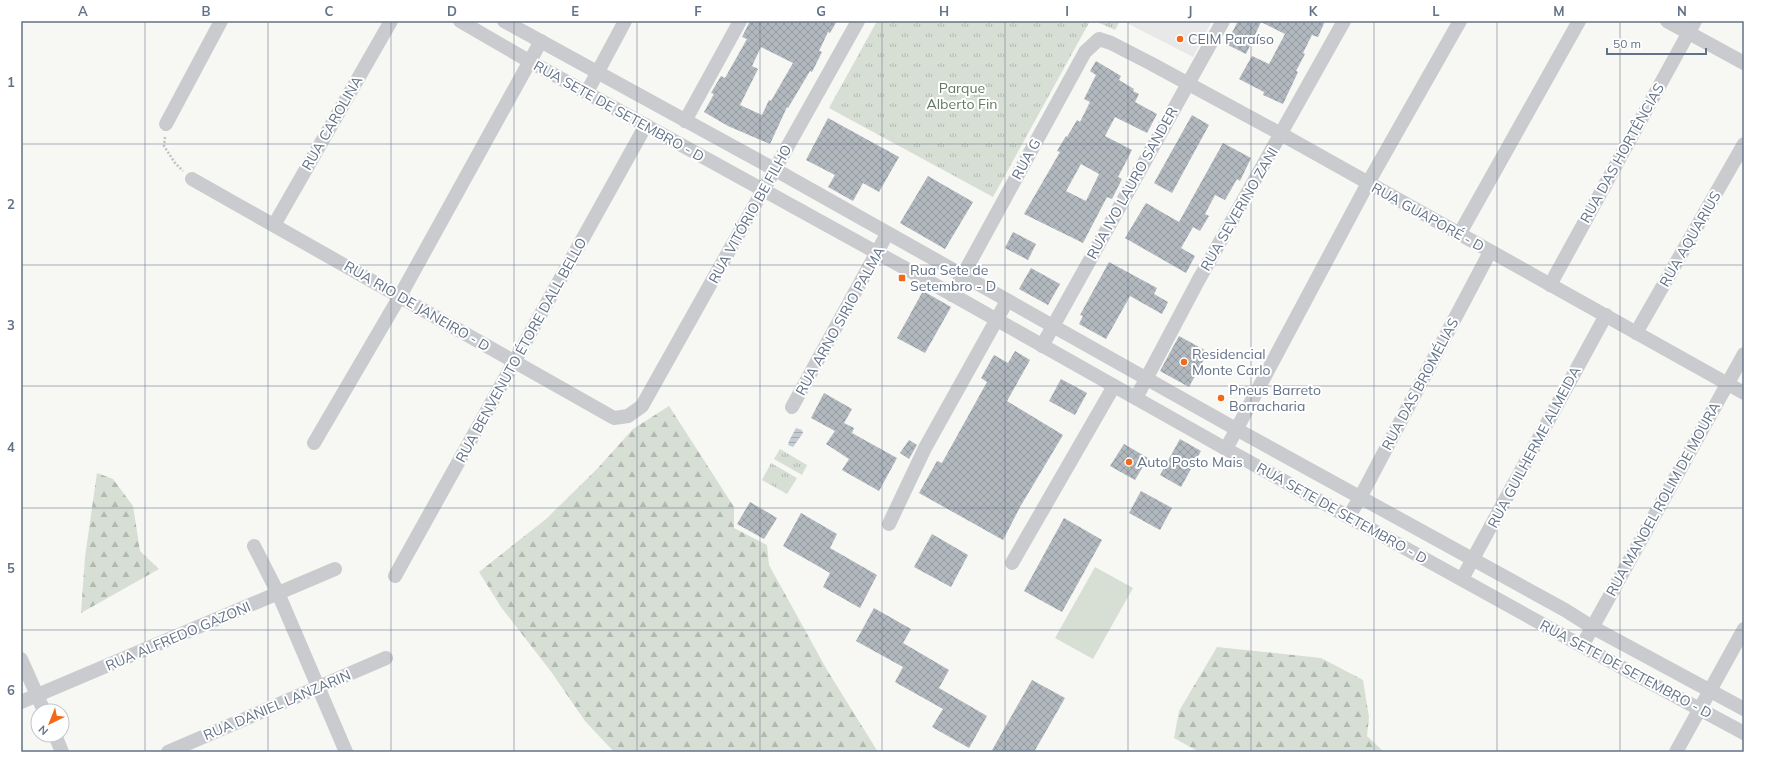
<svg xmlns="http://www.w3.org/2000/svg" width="1765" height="773" font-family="Mulish,sans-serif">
<defs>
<pattern id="forest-firs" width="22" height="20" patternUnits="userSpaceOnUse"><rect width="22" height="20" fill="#d7dfd4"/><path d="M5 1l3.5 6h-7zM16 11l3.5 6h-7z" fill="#b2b9b2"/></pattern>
<pattern id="park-tufts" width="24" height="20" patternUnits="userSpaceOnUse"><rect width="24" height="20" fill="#d7dfd4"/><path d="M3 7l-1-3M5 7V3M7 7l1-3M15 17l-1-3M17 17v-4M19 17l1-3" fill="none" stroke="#b2b9b2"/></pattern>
<pattern id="water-rules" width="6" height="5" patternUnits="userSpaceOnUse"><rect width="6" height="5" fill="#c4ccd3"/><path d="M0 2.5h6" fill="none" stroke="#a3aab1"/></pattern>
<pattern id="building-cross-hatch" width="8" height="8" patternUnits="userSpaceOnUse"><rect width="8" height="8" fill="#b1b8be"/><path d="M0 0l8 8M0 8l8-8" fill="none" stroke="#949aa0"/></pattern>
</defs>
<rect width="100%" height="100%" fill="#f7f7f3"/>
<path fill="#e7e8e7" d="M1123 21H1212L1193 57Z"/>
<g fill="url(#forest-firs)">
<path d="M669 406 734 507V528L767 545 769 565 827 670 878 752H614L585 721 552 673 501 607 479 572 546 519 597 469 633 429Z"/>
<path d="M97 473 113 479 133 506 140 551 159 569 81 613 85 557Z"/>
<path d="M1217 647 1321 658 1363 680 1369 717 1367 736 1384 752H1199L1174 738 1179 711Z"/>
</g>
<g fill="url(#park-tufts)">
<path d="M877 21H1090L993 197 829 108Z"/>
<path d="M1095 21H1120L1115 30Z"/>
<path d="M780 449 807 465 802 475 774 459Z"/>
<path d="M771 463 797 478 787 494 762 480Z"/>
</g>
<path fill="#d7dfd4" d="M1095 567 1133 588 1093 659 1055 638Z"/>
<path fill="url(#water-rules)" d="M796 428 802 430 803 433 793 447 788 445 789 441Z"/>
<g fill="url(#building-cross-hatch)" fill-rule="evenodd">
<path d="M750 21H837L830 33 828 32 819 51 822 52 812 72 810 71 788 108 787 107 770 144 728 126 704 112 714 94 711 93 721 76 725 78 747 39 742 37ZM761 47 793 63 771 101 769 100 762 115 740 105 758 69 752 66Z"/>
<path d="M1238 21H1325L1318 37 1312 35 1303 53 1305 54 1296 71 1298 72 1283 104 1263 95 1264 92 1239 79 1252 56 1269 64 1285 34 1261 22 1246 54 1226 44Z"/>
<path d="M1096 61 1121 76 1119 80 1134 89 1133 91 1139 94 1135 102 1157 114 1147 133 1115 117 1105 136 1132 150 1118 177 1122 179 1112 199 1107 197 1083 243 1024 214 1060 152 1057 151 1066 136 1067 137 1077 120 1080 122 1090 102 1084 99 1096 75 1090 71ZM1081 164 1099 174 1086 201 1066 191Z"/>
<path d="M1192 115 1209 125 1172 193 1154 183Z"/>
<path d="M828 118 899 157 879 192 863 183 853 201 828 187 835 175 806 160Z"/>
<path d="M1223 143 1251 158 1240 181 1237 179 1225 200 1215 195 1205 214 1209 216 1200 231 1193 227 1181 248 1195 256 1186 273 1125 238 1146 203 1179 222Z"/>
<path d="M928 176 973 202 945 249 900 223Z"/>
<path d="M1013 232 1036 244 1028 260 1005 248Z"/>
<path d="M1109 262 1157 288 1154 294 1168 302 1162 314 1130 296 1106 339 1079 324 1083 316 1080 315Z"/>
<path d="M1031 268 1060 284 1048 305 1019 289Z"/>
<path d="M923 291 951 307 925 353 897 338Z"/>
<path d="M1179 336 1208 352 1189 387 1160 371Z"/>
<path d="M1015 351 1030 360 1007 401 1063 435 1020 507 1003 540 919 493 937 461 942 463 987 382 981 378 994 355 1008 363Z"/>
<path d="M1061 379 1087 393 1075 415 1049 401Z"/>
<path d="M824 393 852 409 844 423 854 428 852 433 897 458 879 491 842 470 849 459 826 444 835 431 811 418Z"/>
<path d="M1180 439 1201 451 1181 487 1160 475Z"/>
<path d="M909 440 917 445 909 459 900 453Z"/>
<path d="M1124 444 1148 458 1135 480 1110 466Z"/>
<path d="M1141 491 1172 508 1160 530 1129 513Z"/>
<path d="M750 502 777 518 764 539 737 524Z"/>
<path d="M801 513 837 534 830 548 877 575 860 608 823 587 830 573 783 546Z"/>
<path d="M1064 518 1102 540 1062 612 1024 591Z"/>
<path d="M932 534 968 555 951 587 914 567Z"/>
<path d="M874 608 911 629 903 643 949 670 939 688 987 716 969 748 932 727 943 709 895 682 903 667 856 641Z"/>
<path d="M1032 680 1065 698 1034 752H991Z"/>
</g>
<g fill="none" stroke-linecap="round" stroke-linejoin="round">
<path stroke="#bfc1c4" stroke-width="2.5" stroke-dasharray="2 2" stroke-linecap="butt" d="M165 137 164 146 175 163 183 171"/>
<g stroke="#c9cbcf" stroke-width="14">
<path d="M460 21 529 61 912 272 1226 449 1582 646 1744 733"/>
<path d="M504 21 774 169 1236 429 1565 610 1592 627 1744 709"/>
<path d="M1667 21 1744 63"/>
<path d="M587 92 625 21"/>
<path d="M685 121 740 21"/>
<path d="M166 124 221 21"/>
<path d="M192 179 614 418 628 416 642 406 858 21"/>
<path d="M274 225 391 21"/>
<path d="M1460 233 1579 21"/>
<path d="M1550 285 1695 21"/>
<path d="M952 295 1085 52 1099 39 1111 43 1150 63 1281 134 1744 393"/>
<path d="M1636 333 1744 144"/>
<path d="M1042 346 1223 21"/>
<path d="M1136 398 1198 281 1344 21"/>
<path d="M792 407 887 234"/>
<path d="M314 443 400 296 541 41"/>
<path d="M1226 449 1368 183 1460 21"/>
<path d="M1349 516 1361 496 1490 252"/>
<path d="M889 524 925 448 1007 301"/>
<path d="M254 546 278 593 346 752"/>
<path d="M1012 563 1114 386"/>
<path d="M395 576 646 125"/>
<path d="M1462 579 1606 315"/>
<path d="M1582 646 1744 354"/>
<path d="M21 659 44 711"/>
<path d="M21 702 335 569"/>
<path d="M55 735 62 752"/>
<path d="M168 752 386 658"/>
<path d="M1676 752 1744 629"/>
</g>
</g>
<path fill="none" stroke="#637287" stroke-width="1" stroke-opacity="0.55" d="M145 21V752M268 21V752M391 21V752M514 21V752M637 21V752M760 21V752M882 21V752M1005 21V752M1128 21V752M1251 21V752M1374 21V752M1497 21V752M1620 21V752M21 144H1744M21 265H1744M21 386H1744M21 508H1744M21 630H1744"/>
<g fill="#f36918" stroke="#fff" stroke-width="1.5">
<circle cx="1180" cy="39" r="4"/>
<rect x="898" y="274" width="8" height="8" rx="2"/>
<circle cx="1184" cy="362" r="4"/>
<circle cx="1221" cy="398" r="4"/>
<circle cx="1129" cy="462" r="4"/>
</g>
<g text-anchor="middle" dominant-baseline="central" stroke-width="4" stroke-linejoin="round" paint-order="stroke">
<g font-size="14" fill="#637287" stroke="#fff" text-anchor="start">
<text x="1188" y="39">CEIM Paraíso</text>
<text x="910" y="270">Rua Sete de<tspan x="910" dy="16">Setembro - D</tspan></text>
<text x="1192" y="354">Residencial<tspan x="1192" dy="16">Monte Carlo</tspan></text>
<text x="1229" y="390">Pneus Barreto<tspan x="1229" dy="16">Borracharia</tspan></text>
<text x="1137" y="462">Auto Posto Mais</text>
</g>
<g font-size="14" fill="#60795f" stroke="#fff">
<text x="962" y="88">Parque<tspan x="962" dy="16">Alberto Fin</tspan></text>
</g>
<g font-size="14" fill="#637287" stroke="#fff">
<text transform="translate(619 111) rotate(29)">RUA SETE DE SETEMBRO - D</text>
<text transform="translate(332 123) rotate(-60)">RUA CAROLINA</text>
<text transform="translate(1622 153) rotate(-61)">RUA DAS HORTÊNCIAS</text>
<text transform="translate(1026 159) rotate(-61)">RUA G</text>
<text transform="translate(1132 183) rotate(-61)">RUA IVO LAURO SANDER</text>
<text transform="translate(1239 209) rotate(-60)">RUA SEVERINO ZANI</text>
<text transform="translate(750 214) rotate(-61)">RUA VITÓRIO BE FILHO</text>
<text transform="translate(1428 217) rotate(29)">RUA GUAPORÉ - D</text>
<text transform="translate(1690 239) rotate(-60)">RUA AQUARIUS</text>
<text transform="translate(417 306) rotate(30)">RUA RIO DE JANEIRO - D</text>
<text transform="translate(840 321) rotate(-61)">RUA ARNO SIRIO PALMA</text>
<text transform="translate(521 350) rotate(-61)">RUA BENVENUTO ÉTORE DALL BELLO</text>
<text transform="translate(1420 384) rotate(-62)">RUA DAS BROMÉLIAS</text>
<text transform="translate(1534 447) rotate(-62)">RUA GUILHERME ALMEIDA</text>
<text transform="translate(1663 499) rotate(-61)">RUA MANOEL ROLIM DE MOURA</text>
<text transform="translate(1342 513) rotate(29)">RUA SETE DE SETEMBRO - D</text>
<text transform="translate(178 636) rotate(-23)">RUA ALFREDO GAZONI</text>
<text transform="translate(1626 669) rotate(28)">RUA SETE DE SETEMBRO - D</text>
<text transform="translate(277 705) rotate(-23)">RUA DANIEL LANZARIN</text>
</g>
</g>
<rect width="1765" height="773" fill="none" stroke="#ffffff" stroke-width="44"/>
<g transform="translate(50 723) rotate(223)"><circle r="19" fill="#ffffff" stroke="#c1c7cf"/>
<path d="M0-3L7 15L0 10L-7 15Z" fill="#f36918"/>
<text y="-6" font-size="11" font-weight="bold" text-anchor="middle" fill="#637287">N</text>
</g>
<path d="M1607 48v6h99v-6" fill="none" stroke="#637287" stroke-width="2"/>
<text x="1613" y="48" font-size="12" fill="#637287" stroke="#ffffff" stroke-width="3" paint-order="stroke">50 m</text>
<rect x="22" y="22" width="1721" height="729" fill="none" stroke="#637287" stroke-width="1.5"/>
<g font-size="13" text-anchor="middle" font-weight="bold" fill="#637287">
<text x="83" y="16">A</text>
<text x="206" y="16">B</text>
<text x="329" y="16">C</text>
<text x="452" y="16">D</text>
<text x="575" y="16">E</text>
<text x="698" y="16">F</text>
<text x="821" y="16">G</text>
<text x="944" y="16">H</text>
<text x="1067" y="16">I</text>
<text x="1190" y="16">J</text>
<text x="1313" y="16">K</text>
<text x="1436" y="16">L</text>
<text x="1559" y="16">M</text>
<text x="1682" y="16">N</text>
<text x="11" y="87">1</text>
<text x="11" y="209">2</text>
<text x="11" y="330">3</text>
<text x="11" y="452">4</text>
<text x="11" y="573">5</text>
<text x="11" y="695">6</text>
</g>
</svg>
